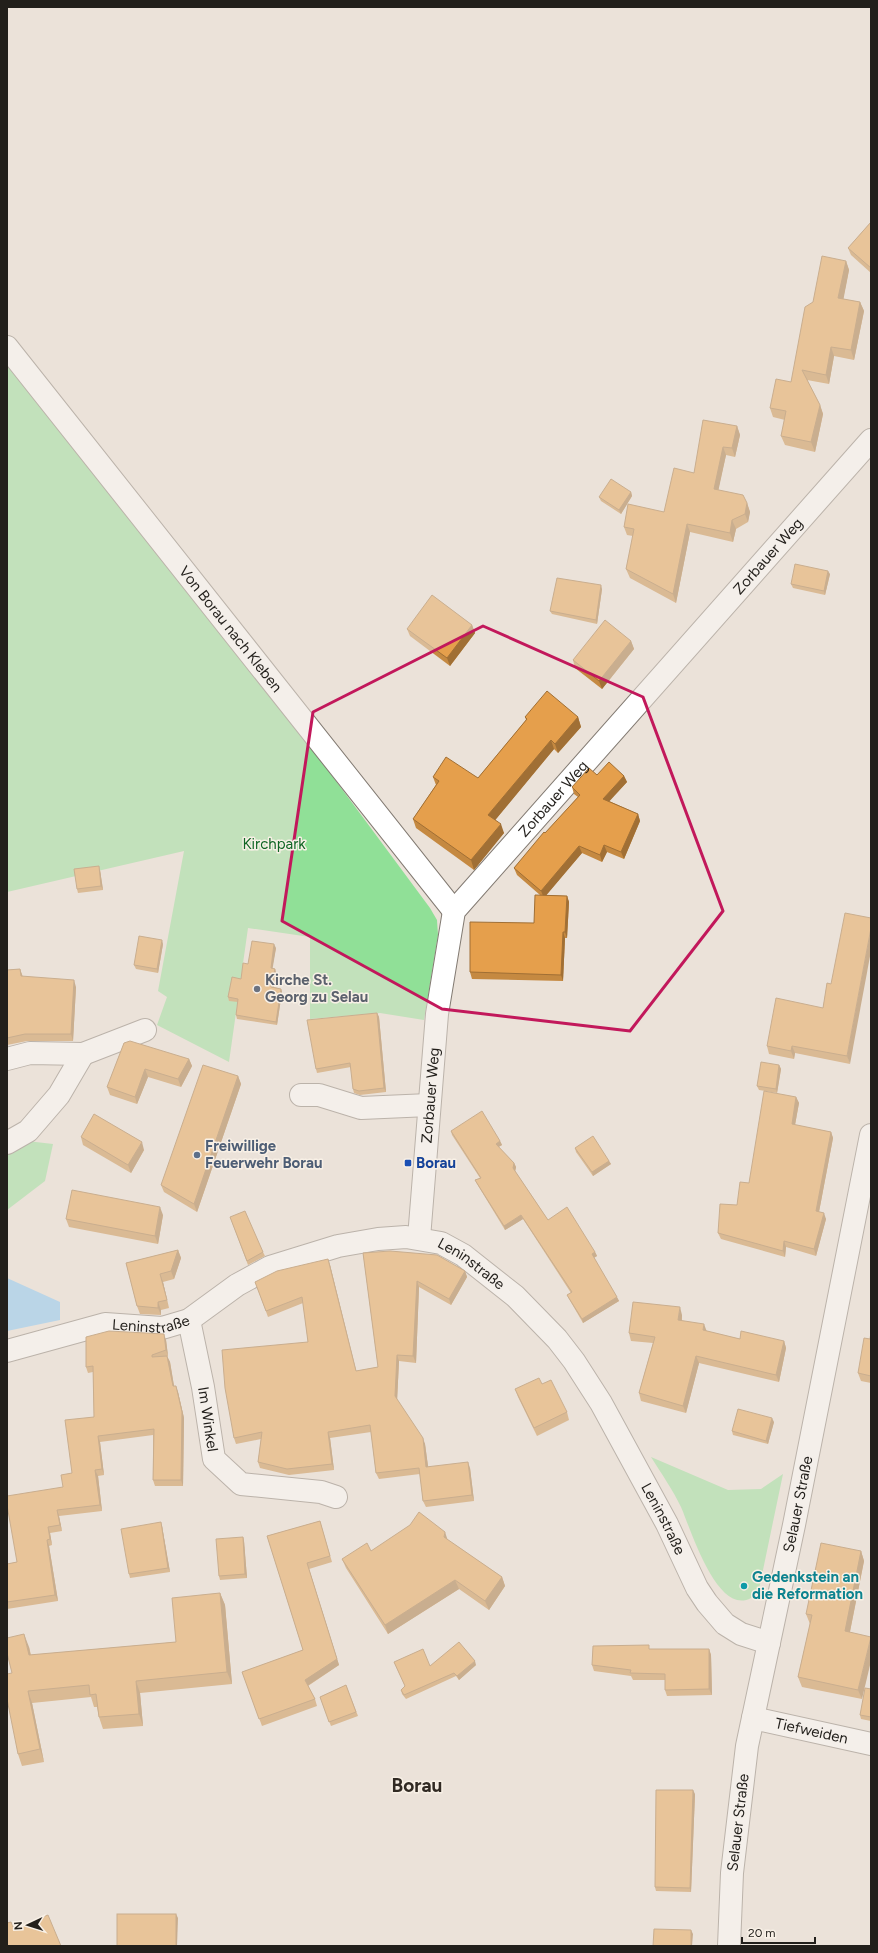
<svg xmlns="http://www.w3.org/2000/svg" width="878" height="1953" font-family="Figtree,sans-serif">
<rect width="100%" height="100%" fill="#ebe2d9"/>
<g fill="#90e097">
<path d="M7 361 225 631 430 908 437 920 438 935 424 1020 380 1013 310 1019V937L248 928 229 1062 157 1025 167 997 158 991 184 851 7 892Z"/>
<path d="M27 1141 53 1144 45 1181 7 1210V1154Z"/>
<path d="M651 1457 728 1490 761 1489 783 1474 759 1589C756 1592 754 1596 751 1598 717 1617 690 1527 681 1507 673 1490 661 1473 651 1457Z"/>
</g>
<path fill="#7ec5f9" d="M7 1278 60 1302V1320L7 1331Z"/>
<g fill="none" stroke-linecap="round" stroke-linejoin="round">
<g stroke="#827a72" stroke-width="24">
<g id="minor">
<path id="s1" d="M7 347 454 911"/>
<path d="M7 1059 30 1053 83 1054 145 1030"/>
<path d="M301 1095H319L361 1108 429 1105"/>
<path d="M7 1143 28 1131 59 1095 83 1054"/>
<path id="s2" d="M419 1238 437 1014 454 911 871 440"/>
<path id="s3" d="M189 1320 203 1387 214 1459 241 1484 321 1492 336 1497"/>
<path id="s4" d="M7 1351 105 1324 162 1328 189 1320 237 1285 270 1267 338 1246 378 1239 406 1237 441 1243 463 1255 515 1296 557 1339 574 1361 601 1403 667 1524 697 1588 707 1603 725 1624 741 1634 769 1643"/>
<path id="s5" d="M753 1718 871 1744"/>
</g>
</g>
<g stroke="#827a72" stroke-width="24">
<g id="major">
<path id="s6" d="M729 1946 732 1873 747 1746 794 1525 871 1135"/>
</g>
</g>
<use href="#minor" stroke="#fff" stroke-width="22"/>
<use href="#major" stroke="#fff" stroke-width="22"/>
</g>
<g fill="#c58941">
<path d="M871 222V273L851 255 848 248Z"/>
<path d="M846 261 849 270 843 299 860 302 864 311 854 360 834 356 829 384 807 380 820 405 823 414 815 452 785 445 781 436 785 420 773 417 770 408 791 382 813 302Z"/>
<path d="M737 426 740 435 735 457 726 455 718 490 747 503 750 512 748 522 736 529 733 542 690 532 676 603 630 578 626 569 633 536 627 535 624 527 664 512 694 473Z"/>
<path d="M631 492 632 496 621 514 601 501 599 497Z"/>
<path d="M830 574 825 595 793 588 791 584Z"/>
<path d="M602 589 597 624 552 614 550 611Z"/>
<path d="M472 625 475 633 450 666 410 636 407 629Z"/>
<path d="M631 641 634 649 602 689 575 668 573 660Z"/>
<path d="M525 717H578L581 727 558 753 554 749 495 820 504 833 474 870 416 828 413 819 436 785 433 777 478 778 526 720Z"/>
<path d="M597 775 624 776 627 782 609 801 638 814 640 821 624 859 607 852 602 862 582 853 546 895 567 896 569 902 567 938H565L563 981 472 979 470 972 534 923 540 895 517 875 514 868 578 797 574 794 572 787Z"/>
<path d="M100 870 103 890 78 893 77 889Z"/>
<path d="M163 944 158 973 136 969 134 965Z"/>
<path d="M276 948 272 968 275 969 276 973 274 987 281 989 282 992 277 1025 237 1019 236 1015 238 1002 229 1001 228 997 241 979 248 964Z"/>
<path d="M20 969 23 977 76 987 73 1041H27L7 1045V970Z"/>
<path d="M827 983 850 1064 795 1053 794 1059 769 1054 767 1046 823 1008Z"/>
<path d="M377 1013 379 1017 386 1092 360 1095 354 1093 353 1089 351 1067 317 1073 316 1069Z"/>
<path d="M124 1043 189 1059 192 1066 181 1087 148 1077 137 1104 110 1095 107 1087Z"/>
<path d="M779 1065 781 1069 777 1093 759 1090 757 1086Z"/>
<path d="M238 1076 241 1084 197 1212 164 1192 161 1185Z"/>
<path d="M796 1097 799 1103 795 1125 831 1132 833 1138 819 1212 826 1219 816 1256 786 1247 785 1257 721 1239 718 1233 737 1205 749 1183Z"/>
<path d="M451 1131 500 1141 502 1145 498 1147 514 1163 516 1167 515 1171 548 1220 595 1252 597 1256 594 1258 619 1301 583 1323 569 1299 567 1295 571 1293 523 1219 505 1230 477 1184 475 1180 480 1178 452 1135Z"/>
<path d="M81 1137 144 1150 131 1173 83 1145Z"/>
<path d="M575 1148 609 1161 611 1164 593 1176 576 1152Z"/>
<path d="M163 1215 158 1244 69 1227 66 1219Z"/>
<path d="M230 1217 263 1252 265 1256 248 1265Z"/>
<path d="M178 1250 181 1258 174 1279 163 1282 169 1308 161 1310V1315L140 1314 137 1306 126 1263Z"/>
<path d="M363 1253 465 1271 467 1277 451 1305 419 1287 416 1363 399 1361 397 1400 425 1444 428 1467 470 1468 474 1501 426 1507 423 1501 420 1474 379 1479 376 1473 371 1432 330 1438 334 1470 289 1475 260 1468 258 1462 261 1439 236 1444 234 1438 308 1342 303 1303 268 1317 255 1282 328 1259 330 1265 356 1371 378 1367Z"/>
<path d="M682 1315V1321L706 1331 740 1339 784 1341 786 1348 779 1382 699 1363 686 1413 641 1401 639 1393 653 1343 631 1341 629 1333Z"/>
<path d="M871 1332V1383L861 1381 858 1373 870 1339Z"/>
<path d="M166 1340 168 1356H167L170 1362 174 1386 178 1392 184 1418 183 1486H155L153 1480V1435L100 1442 104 1475 98 1476 102 1511 59 1516 62 1531 50 1533 52 1545 49 1546 58 1601 7 1609V1564L17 1562 72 1473 94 1417 93 1372 88 1373 86 1367Z"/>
<path d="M542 1384 567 1412 569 1420 537 1436 518 1397 515 1389Z"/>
<path d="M774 1422 768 1444 733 1435 732 1431Z"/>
<path d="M320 1521 332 1562 309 1569 339 1665 308 1686 315 1699 317 1706 262 1726 242 1672 303 1650 267 1536Z"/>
<path d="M162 1526 170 1572 130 1578 129 1574Z"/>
<path d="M243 1537 244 1541 247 1578 220 1580 219 1576Z"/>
<path d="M448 1540 502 1577 505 1586 489 1610 459 1589 388 1634 346 1568 342 1559 371 1551Z"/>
<path d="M861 1551 864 1561 850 1632 862 1699 802 1687 798 1677 810 1624 806 1614Z"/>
<path d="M220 1593 225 1605 232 1684 140 1693 143 1726 103 1729 99 1717 97 1707H94L91 1697 32 1703 44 1762 22 1766 18 1754 12 1673 29 1647 31 1655 176 1642Z"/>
<path d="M650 1649H709L711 1655 712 1695 667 1696 665 1690V1680H633L631 1676 594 1671 592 1665Z"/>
<path d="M394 1662 430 1666 476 1665 459 1680 456 1676 406 1699 402 1694 401 1690 405 1686Z"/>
<path d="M346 1685 358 1716 331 1726 320 1697Z"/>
<path d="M871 1689V1721L861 1719 860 1715Z"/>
<path d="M695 1794 691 1892 656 1891 655 1887Z"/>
</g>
<g fill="#a06f35">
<path d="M846 261 849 270 842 307 838 298Z"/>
<path d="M860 302 864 311 854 360 851 350Z"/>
<path d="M831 347 834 356 829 384 826 375Z"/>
<path d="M820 405 823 414 815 452 811 442Z"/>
<path d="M737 426 740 435 735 457 732 448Z"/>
<path d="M723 447 726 455 717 497 714 489Z"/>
<path d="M631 492 632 496 621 514 619 510Z"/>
<path d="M747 503 750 512 748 522 745 514Z"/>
<path d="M732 520 736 529 733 542 730 533Z"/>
<path d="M687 524 690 532 676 603 673 594Z"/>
<path d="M828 571 830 574 825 595 824 591Z"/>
<path d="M601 585 602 589 597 624 596 620Z"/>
<path d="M472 625 475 633 450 666 447 658Z"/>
<path d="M631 641 634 649 602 689 599 681Z"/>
<path d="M578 717 581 727 558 753 555 744Z"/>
<path d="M551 740 554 749 492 824 488 815Z"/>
<path d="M624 776 627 782 606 805 603 799Z"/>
<path d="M638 814 640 821 624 859 621 852Z"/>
<path d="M501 824 504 833 474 870 471 860Z"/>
<path d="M604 845 607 852 602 862 600 855Z"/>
<path d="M579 846 582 853 544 898 541 891Z"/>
<path d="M99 866 100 870 103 890 101 886Z"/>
<path d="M567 896 569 902 567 938 565 932Z"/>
<path d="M871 928V951L850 1064 847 1056Z"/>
<path d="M563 932 565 938 563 981 561 975Z"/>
<path d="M162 940 163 944 158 973 157 969Z"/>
<path d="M274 944 276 948 272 972 271 968Z"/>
<path d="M20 969 22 975 23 983 21 976Z"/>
<path d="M275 969 276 973 273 991 271 987Z"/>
<path d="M74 980 76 987 73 1041 71 1034Z"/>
<path d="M281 989 282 992 277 1025 276 1022Z"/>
<path d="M377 1013 379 1017 386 1092 384 1088Z"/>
<path d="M792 1046 795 1053 794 1059 791 1051Z"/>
<path d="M189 1059 192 1066 181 1087 178 1079Z"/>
<path d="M779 1065 781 1069 777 1093 776 1089Z"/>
<path d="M145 1069 148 1077 137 1104 135 1097Z"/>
<path d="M238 1076 241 1084 197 1212 194 1204Z"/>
<path d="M796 1097 799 1103 794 1130 792 1124Z"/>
<path d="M831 1132 833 1138 818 1217 816 1211Z"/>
<path d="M500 1141 502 1145 497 1148 496 1144Z"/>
<path d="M142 1142 144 1150 131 1173 128 1165Z"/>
<path d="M609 1161 611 1164 593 1176 592 1172Z"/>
<path d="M514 1163 516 1167 515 1172 513 1168Z"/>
<path d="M160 1207 163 1215 158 1244 155 1236Z"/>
<path d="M824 1213 826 1219 816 1256 814 1249Z"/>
<path d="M521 1215 523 1219 505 1230 504 1226Z"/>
<path d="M784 1241 786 1247 785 1257 783 1251Z"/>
<path d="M178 1250 181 1258 174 1279 171 1271Z"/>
<path d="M595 1252 597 1256 593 1258 592 1254Z"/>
<path d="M328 1259 330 1265 358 1378 356 1371Z"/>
<path d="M465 1271 467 1277 451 1305 449 1299Z"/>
<path d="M160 1274 163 1282 169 1308 167 1300Z"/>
<path d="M417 1281 419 1287 416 1363 413 1356Z"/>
<path d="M617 1297 619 1301 583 1323 582 1319Z"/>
<path d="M158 1302 161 1310V1315L158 1308Z"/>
<path d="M680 1307 682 1315 681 1328 678 1320Z"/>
<path d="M704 1324 707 1332 703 1330Z"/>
<path d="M164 1334 166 1340 168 1356 166 1350Z"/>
<path d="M784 1341 786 1348 779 1382 776 1375Z"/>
<path d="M397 1355 399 1361 397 1402 395 1396Z"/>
<path d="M167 1356 170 1362 175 1392 173 1386Z"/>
<path d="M696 1356 699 1363 686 1413 683 1406Z"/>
<path d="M176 1386 178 1392 184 1418 183 1486 181 1480Z"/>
<path d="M772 1418 774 1422 768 1444 766 1441Z"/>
<path d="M328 1432 330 1438 334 1470 332 1464Z"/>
<path d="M98 1436 100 1442 104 1475 102 1469Z"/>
<path d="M423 1438 425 1444 429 1473 426 1467Z"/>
<path d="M468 1462 470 1468 474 1501 472 1495Z"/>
<path d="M95 1470 98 1476 102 1511 100 1505Z"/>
<path d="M57 1510 59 1516 62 1531 60 1525Z"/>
<path d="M161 1522 162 1526 170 1572 168 1568Z"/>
<path d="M48 1527 50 1533 52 1545 50 1539Z"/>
<path d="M445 1532 448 1541 444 1537Z"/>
<path d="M243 1537 244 1541 247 1578 245 1574Z"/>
<path d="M47 1540 49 1546 58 1601 55 1595Z"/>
<path d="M861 1551 864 1561 848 1641 845 1631Z"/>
<path d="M309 1569 339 1665 307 1686 305 1680Z"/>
<path d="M502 1577 505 1586 489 1610 485 1601Z"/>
<path d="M455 1580 459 1589 388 1634 385 1625Z"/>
<path d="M220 1593 225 1605 232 1684 227 1672Z"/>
<path d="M24 1634 29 1647 33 1668 29 1655Z"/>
<path d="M871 1637V1661L862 1699 858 1690Z"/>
<path d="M709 1649 711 1655 712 1695 709 1689Z"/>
<path d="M475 1661 476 1665 459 1680 457 1676Z"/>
<path d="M136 1681 140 1693 143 1726 139 1714Z"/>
<path d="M28 1691 32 1703 44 1762 40 1749Z"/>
<path d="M693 1790 695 1794 691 1892 690 1888Z"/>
<path d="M176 1914 178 1918 177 1946H176Z"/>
<path d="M691 1930 693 1934 692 1946H691Z"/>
</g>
<g fill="#e59f4c" stroke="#a06f35">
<path d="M871 222V268L848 248Z"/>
<path d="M822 256 846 261 838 298 860 302 851 350 831 347 826 375 802 370 820 405 811 442 781 436 786 411 770 408 776 379 791 382 805 307 813 302Z"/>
<path d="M703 420 737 426 732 448 723 447 714 489 743 495 747 503 745 514 732 520 730 533 687 524 673 594 626 569 634 529 624 527 628 504 664 512 674 468 694 473Z"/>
<path d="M611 479 631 492 619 510 599 497Z"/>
<path d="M795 564 828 571 824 591 791 584Z"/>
<path d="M557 578 601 585 596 620 550 611Z"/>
<path d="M432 595 472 625 447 658 407 629Z"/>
<path d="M605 620 631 641 599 681 573 660Z"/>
<path d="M547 691 578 717 555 744 551 740 488 815 501 824 471 860 413 819 439 781 433 777 446 757 478 778 527 719 525 717Z"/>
<path d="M609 762 624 776 603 799 638 814 621 852 604 845 600 855 579 846 541 891 514 868 544 832 545 833 580 795 572 787 589 768 597 775Z"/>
<path d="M99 866 101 886 77 889 74 869Z"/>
<path d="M535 895 567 896 565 932H563L561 975 470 972V922L534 923Z"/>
<path d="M845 913 871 918V928L847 1056 792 1046 791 1051 767 1046 776 998 823 1008 827 983 831 984Z"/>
<path d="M139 936 162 940 157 969 134 965Z"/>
<path d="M252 941 274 944 271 968 275 969 271 987 281 989 276 1022 236 1015 238 999 228 997 232 977 241 979 243 963 248 964Z"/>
<path d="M20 969 21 976 74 980 71 1034H25L7 1038V970Z"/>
<path d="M377 1013 384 1088 359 1091 353 1089 350 1063 316 1069 307 1020Z"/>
<path d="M130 1041 189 1059 178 1079 145 1069 135 1097 107 1087 124 1043Z"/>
<path d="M761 1062 779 1065 776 1089 757 1086Z"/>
<path d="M203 1065 238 1076 194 1204 161 1185Z"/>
<path d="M764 1091 796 1097 792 1124 831 1132 816 1211 824 1213 814 1249 784 1241 783 1251 718 1233 720 1204 737 1205 740 1182 749 1183Z"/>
<path d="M482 1111 500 1141 496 1144 514 1163 513 1168 548 1220 567 1207 595 1252 592 1254 617 1297 582 1319 567 1295 572 1292 521 1215 504 1226 475 1180 481 1178 451 1131Z"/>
<path d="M94 1114 142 1142 128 1165 81 1137Z"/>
<path d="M593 1136 609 1161 592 1172 575 1148Z"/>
<path d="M72 1190 160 1207 155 1236 66 1219Z"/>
<path d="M245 1211 263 1252 247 1261 230 1217Z"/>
<path d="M178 1250 171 1271 160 1274 167 1300 158 1302V1308L137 1306 126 1263Z"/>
<path d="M390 1251 437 1255 465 1271 449 1299 417 1281 413 1356 397 1355 395 1396 423 1438 426 1467 468 1462 472 1495 423 1501 419 1468 376 1473 370 1425 328 1432 332 1464 287 1469 258 1462 262 1432 234 1438 225 1388 222 1350 308 1342 302 1297 266 1311 255 1282 277 1271 328 1259 356 1371 378 1367 363 1253Z"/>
<path d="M633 1302 680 1307 678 1320 704 1324 703 1330 740 1339 741 1331 784 1341 776 1375 696 1356 683 1406 639 1393 655 1337 629 1333Z"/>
<path d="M109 1331 164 1334 166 1350 152 1355V1357L167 1356 173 1386H176L182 1412 181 1480H153L154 1429 98 1436 102 1469 95 1470 100 1505 57 1510 60 1525 48 1527 50 1539 47 1540 55 1595 7 1602V1564L17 1562 7 1505V1496L63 1487 61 1475 72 1473 65 1420 94 1417 93 1366 86 1367V1337Z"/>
<path d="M871 1332V1376L858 1373 864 1338 870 1339Z"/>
<path d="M539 1378 542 1384 551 1380 567 1412 534 1428 515 1389Z"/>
<path d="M738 1409 772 1418 766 1441 732 1431Z"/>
<path d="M419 1512 445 1532 444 1537 502 1577 485 1601 455 1580 385 1625 342 1559 367 1543 371 1551 410 1525Z"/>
<path d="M320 1521 330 1556 307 1563 337 1659 305 1680 315 1699 259 1719 242 1672 303 1650 267 1536Z"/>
<path d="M161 1522 168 1568 129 1574 121 1529Z"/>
<path d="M243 1537 245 1574 219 1576 216 1539Z"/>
<path d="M821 1543 861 1551 845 1631 871 1637 858 1690 798 1677 812 1615 806 1614Z"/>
<path d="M220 1593 227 1672 136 1681 139 1714 99 1717 96 1694 90 1695 89 1685 28 1691 40 1749 18 1754 7 1699V1674L12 1673 7 1653V1638L24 1634 29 1655 176 1642 172 1598Z"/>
<path d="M459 1642 475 1661 457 1676 454 1673 404 1695 401 1690 405 1686 394 1662 423 1649 430 1666Z"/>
<path d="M649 1645V1649H709V1689L665 1690V1674L630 1673 631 1670 592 1665 593 1646Z"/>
<path d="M346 1685 356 1712 329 1722 320 1697Z"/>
<path d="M865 1688 871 1689V1717L860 1715Z"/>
<path d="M656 1790H693L690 1888 655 1887Z"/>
<rect x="117" y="1914" width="59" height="32"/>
<path d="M48 1915 61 1946H7V1923L11 1922 14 1929Z"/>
<path d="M654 1929 691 1930V1946H653Z"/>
</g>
<path d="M0 0H878V1953H0ZM483 626 643 697 723 911 630 1031 442 1009 282 921 313 712Z" fill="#ebe2d9" fill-opacity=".55" fill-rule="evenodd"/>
<path fill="none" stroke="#c2185b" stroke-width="3" stroke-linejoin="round" d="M483 626 643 697 723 911 630 1031 442 1009 282 921 313 712Z"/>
<circle fill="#6b7280" stroke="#f8f0e6" stroke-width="1.5" cx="257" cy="989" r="4"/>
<circle fill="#5c6f8a" stroke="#f8f0e6" stroke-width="1.5" cx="197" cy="1155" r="4"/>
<rect fill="#1a4fb4" stroke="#f8f0e6" stroke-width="1.5" x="404" y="1159" width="8" height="8" rx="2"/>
<circle fill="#0f9aa8" stroke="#f8f0e6" stroke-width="1.5" cx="744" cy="1586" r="4"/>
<g text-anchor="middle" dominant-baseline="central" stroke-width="3" stroke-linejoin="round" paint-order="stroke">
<g font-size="15" fill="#221f1b" stroke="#f8f0e6">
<text stroke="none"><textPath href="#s2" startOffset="803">Zorbauer Weg</textPath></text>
<text stroke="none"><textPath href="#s1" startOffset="360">Von Borau nach Kleben</textPath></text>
<text stroke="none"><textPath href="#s2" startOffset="479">Zorbauer Weg</textPath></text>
<text stroke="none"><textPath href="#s2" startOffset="143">Zorbauer Weg</textPath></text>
<text stroke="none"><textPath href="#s4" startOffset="496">Leninstraße</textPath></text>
<text stroke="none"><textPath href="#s4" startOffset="148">Leninstraße</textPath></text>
<text stroke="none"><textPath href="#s3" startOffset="101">Im Winkel</textPath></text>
<text stroke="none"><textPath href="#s6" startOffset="448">Selauer Straße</textPath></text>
<text stroke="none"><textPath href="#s4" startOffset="820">Leninstraße</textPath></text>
<text stroke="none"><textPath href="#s5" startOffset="60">Tiefweiden</textPath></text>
<text stroke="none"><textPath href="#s6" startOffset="124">Selauer Straße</textPath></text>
</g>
<g font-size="15" fill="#106624" stroke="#f8f0e6">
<text x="274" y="844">Kirchpark</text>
</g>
<g font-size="15" font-weight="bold" fill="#5b616d" stroke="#f8f0e6" text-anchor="start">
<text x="265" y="980">Kirche St.<tspan x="265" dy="17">Georg zu Selau</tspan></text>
</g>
<g font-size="15" font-weight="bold" fill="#4e5e75" stroke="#f8f0e6" text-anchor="start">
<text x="205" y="1146">Freiwillige<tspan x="205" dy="17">Feuerwehr Borau</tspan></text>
</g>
<g font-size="15" font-weight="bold" fill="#164399" stroke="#f8f0e6" text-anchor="start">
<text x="416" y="1163">Borau</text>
</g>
<g font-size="15" font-weight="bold" fill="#0d838f" stroke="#f8f0e6" text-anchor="start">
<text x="752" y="1577">Gedenkstein an<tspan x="752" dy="17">die Reformation</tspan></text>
</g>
<g font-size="19" font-weight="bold" fill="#312a23" stroke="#f8f0e6">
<text x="417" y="1785">Borau</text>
</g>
</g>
<rect width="878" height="1953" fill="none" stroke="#221f1b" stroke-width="16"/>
<g transform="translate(28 1925) rotate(266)" stroke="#f8f0e6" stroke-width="3" paint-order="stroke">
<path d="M0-3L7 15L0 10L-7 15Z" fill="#221f1b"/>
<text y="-6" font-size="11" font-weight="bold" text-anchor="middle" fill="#221f1b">N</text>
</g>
<path d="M742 1937v6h73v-6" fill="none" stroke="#221f1b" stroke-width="2"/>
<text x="748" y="1937" font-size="12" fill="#221f1b" stroke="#f8f0e6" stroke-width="3" paint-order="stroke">20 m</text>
</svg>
